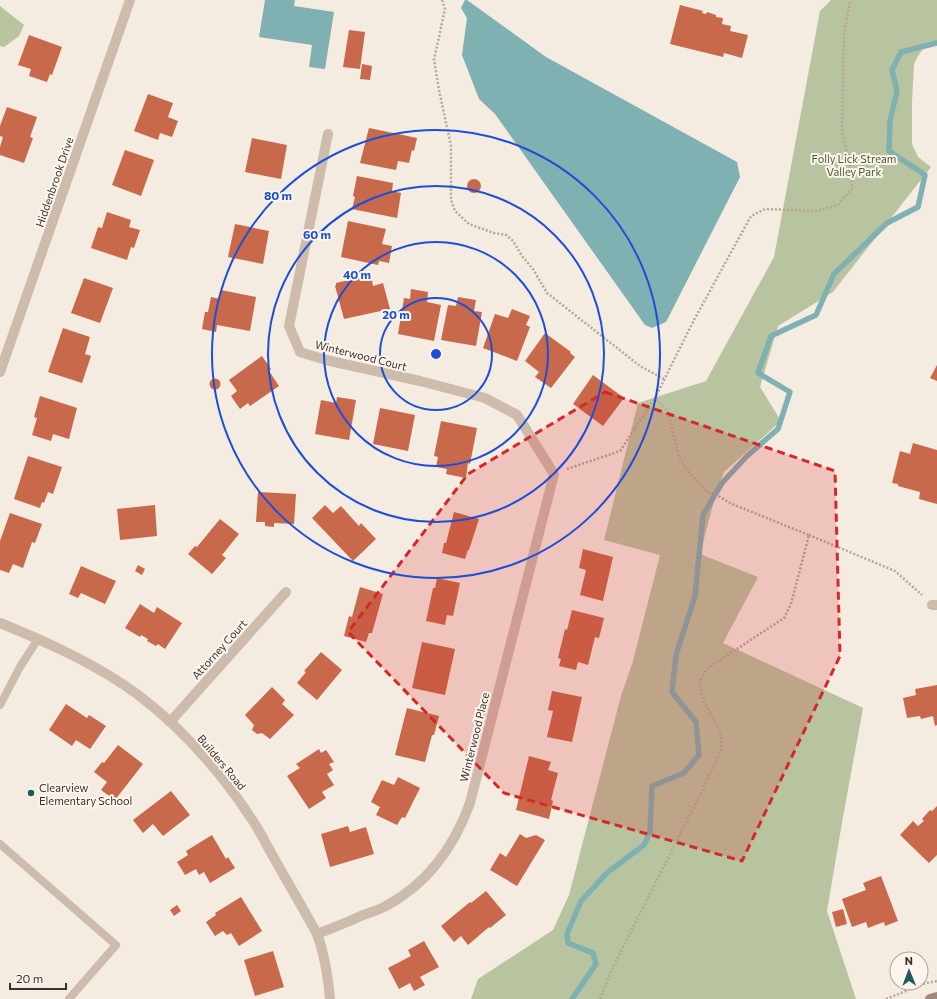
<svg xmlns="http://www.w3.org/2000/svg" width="937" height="999" font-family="Commissioner,sans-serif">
<rect width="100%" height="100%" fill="#f4ebe1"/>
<g fill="#b8c4a0">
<path d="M831 0H937V44L923 49 918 56 914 64 912 102V144L918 157 931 167 833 292 778 326 760 387 781 421 724 472 715 497 700 554 758 577 723 643 863 708 843 817 827 911 856 999H471L478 979 553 930 569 895 621 696 633 661 660 555 604 540 638 403 706 381 774 257 820 11Z"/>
<path d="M0 6 24 25 19 36 4 47 0 46Z"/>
</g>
<g fill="#7fb0b2">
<path d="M265 0H295L294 6 334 12 325 69 309 67 312 45 259 37Z"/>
<path d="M465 0H467L546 57 737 162 740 177 666 322 652 328 645 325 495 114 479 99 462 55 467 18 461 8Z"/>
</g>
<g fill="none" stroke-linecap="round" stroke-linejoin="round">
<path stroke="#7fb0b2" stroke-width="5.5" d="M572 999 596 964 593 953 568 943 567 934 581 901 608 872 644 845 650 832 652 786 684 773 699 755 696 722 672 692 676 655 695 596 703 515 722 483 747 456 778 429 790 392 758 373 771 336 816 315 834 274 887 223 918 207 925 175 889 151 890 121 897 91 892 70 901 52 937 43"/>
</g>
<g fill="#c8694b">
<path d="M680 5 703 11 702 13 706 14 707 12 716 15V17L723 18 722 24 731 26 730 31 748 35 742 58 724 53 723 57 670 44Z"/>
<path d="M349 30 365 32 360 69 343 67Z"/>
<path d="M29 35 62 47 52 75 50 74 47 82 29 76 31 69 18 65Z"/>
<path d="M362 64 372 66 370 80 360 79Z"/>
<path d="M148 94 173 103 168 117 178 121 172 137 160 133 158 140 134 131Z"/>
<path d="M7 107 37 117 30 137 33 138 24 163 0 155V147L3 137 0 136V126Z"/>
<path d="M369 128 417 138 414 151 412 150 409 163 398 161 396 170 360 163Z"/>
<path d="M252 138 287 145 281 179 245 172Z"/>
<path d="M125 150 154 160 141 196 112 185Z"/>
<path d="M357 176 393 183 392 191 401 193 397 218 352 209 355 197 353 196Z"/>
<circle cx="474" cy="186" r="7"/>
<path d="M107 212 131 220 129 227 140 230 134 248 131 247 127 260 91 248 98 227 102 228Z"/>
<path d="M348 221 386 229 382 244 392 246 389 263 379 261 378 265 341 257Z"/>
<path d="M235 224 269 231 263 264 228 257Z"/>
<path d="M371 275 373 286 383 283 390 309 344 319 335 286 336 285V283Z"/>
<path d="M84 278 113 288 100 323 71 313Z"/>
<path d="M411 289 428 292 427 302 441 305 434 341 398 334 404 298 410 299Z"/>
<path d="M221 290 256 297 250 331 217 325 216 332 202 329 205 312H208L211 297 220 299Z"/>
<path d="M458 297 476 300 474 311 482 312 476 346 441 340 448 305 456 306Z"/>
<path d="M512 309 530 316 526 325 530 327 517 361 483 348 495 314 508 318Z"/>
<path d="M63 328 90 337 85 354 91 356 82 383 48 372Z"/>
<path d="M545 333 571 352 570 353 575 357 551 388 535 377 539 372 525 361Z"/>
<path d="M262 356 271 369 269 371 279 386 250 406 248 403 240 409 231 396 237 391 229 380Z"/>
<path d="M937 365V381L930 378Z"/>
<path d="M593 375 624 398 603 426 573 404Z"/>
<circle cx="215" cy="384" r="5.5"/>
<path d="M40 396 77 408 69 439 53 434 51 441 32 435 37 418 34 417Z"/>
<path d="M337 397 356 400 349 440 315 434 321 400 336 403Z"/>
<path d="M380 408 415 415 408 451 373 444Z"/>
<path d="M441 421 477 428 470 464 468 463 466 478 446 474 447 469 436 467 438 457 434 456Z"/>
<path d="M913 443 937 450V504L919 499 920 492 898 486V484L892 483 900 451 910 454Z"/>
<path d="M28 456 62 467 53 494 48 492 44 503 42 502 40 508 14 499Z"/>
<path d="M258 492 296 494 294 524 274 523V527L265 526V522H256Z"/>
<path d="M155 505 157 536 120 540 117 509Z"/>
<path d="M325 505 333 513 341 506 359 526 361 523 376 539 353 561 312 518Z"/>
<path d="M454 512 479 519 469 550H468L465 559 442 553 444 543H446Z"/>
<path d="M10 513 42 524 35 543 32 542 23 568 13 564 9 573 0 570V541Z"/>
<path d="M220 519 239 534 222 555 226 558 212 574 188 554 195 546 197 547Z"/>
<path d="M583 549 613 557 603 601 580 595 586 570 579 568Z"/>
<path d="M138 565 145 569 142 575 135 571Z"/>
<path d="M81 566 116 581 105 604 81 593 78 598 69 594Z"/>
<path d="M437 578 460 583 453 616 447 615 445 625 426 621 433 588H435Z"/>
<path d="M360 587 383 594 372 633H369L366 642 344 636 349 616 352 617Z"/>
<path d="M140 604 154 613 157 607 182 623 165 649 158 644 156 646 147 641 148 639 141 635 140 637 125 628Z"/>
<path d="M572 610 604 618 599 638 595 637 588 665 578 662 576 670 559 666 561 659 558 658 565 629 567 630Z"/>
<path d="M422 642 455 649 445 695 412 688Z"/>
<path d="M321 652 342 670 317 700 297 683 306 672 304 671Z"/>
<path d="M937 685V725L935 726 933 716 921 719 920 716 907 718 903 698 916 695 915 689Z"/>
<path d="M272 687 285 700 282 704 294 715 270 739 262 733 257 734 252 730 254 725 245 715Z"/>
<path d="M552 691 582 697 572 742 547 737 553 711 548 710Z"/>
<path d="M66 704 87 718 89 715 106 726 90 749 76 740 72 746 49 730Z"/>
<path d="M407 708 439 716 434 735H432L425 762 395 755Z"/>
<path d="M118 745 143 764 115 800 101 790 107 782 94 772 102 762 104 763Z"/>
<path d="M319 749 321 753 326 750 334 762 329 764 333 770 327 774 334 785 322 792 326 798 309 809 287 776 300 768 296 764Z"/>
<path d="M529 756 551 762 548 770 558 773 551 800 553 801 549 819 516 810Z"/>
<path d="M398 777 420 788 405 818 402 817 397 825 376 815 380 807 371 802 382 780 394 785Z"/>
<path d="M171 791 190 815 163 836 153 824 143 833 133 820Z"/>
<path d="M937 806V855L929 863 900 835 913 821 918 826 924 821 922 819 930 810 932 811Z"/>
<path d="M348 826 350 832 366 827 374 854 330 867 321 834Z"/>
<path d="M520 834 526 838 536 835 545 840 517 886 490 870 500 853 506 857Z"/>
<path d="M212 835 226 859 228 857 235 868 210 883 204 872 199 875 196 869 185 875 177 862 188 855 186 851Z"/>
<path d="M881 876 898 921 885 926 884 922 868 928 866 922 852 927 842 899 866 890 863 883Z"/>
<path d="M486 891 506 915 490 928 489 927 468 945 461 936 454 942 441 926 470 902 471 903Z"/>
<path d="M241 897 262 931 239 946 231 933 227 935 223 931 215 936 206 922 216 915 215 913Z"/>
<path d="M177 905 181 911 174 916 170 910Z"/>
<path d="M843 909 847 924 836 927 832 912Z"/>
<path d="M424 941 439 967 420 977 425 985 414 991 410 983 399 989 388 968 411 956 408 950Z"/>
<path d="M273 951 284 987 255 996 244 960Z"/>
</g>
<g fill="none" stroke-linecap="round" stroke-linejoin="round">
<g stroke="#b9a596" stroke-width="2.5" stroke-dasharray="2 2" stroke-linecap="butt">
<path d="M442 0 445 9 434 60 439 90 451 146V200L455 211 469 224 494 233 506 235 513 241 522 256 533 269 547 293 640 366 664 379"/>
<path d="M567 469 620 451 655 398"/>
<path d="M809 535 895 571 922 595"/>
<path d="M600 999 613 967 701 793 721 750C726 726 701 709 700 685 700 679 705 672 708 668L784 618 791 604 809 535 732 504 720 497 706 491 687 470 679 457 668 412 655 398 694 320 751 216 765 209 817 211 838 205 852 189V174L842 132 844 35 850 0"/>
<path d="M886 999 926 983 937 981"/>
</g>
<g stroke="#cdbbac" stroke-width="8">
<path d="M0 705 20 667 38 639"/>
<path d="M0 844 116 945 69 999"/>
</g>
<g stroke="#cdbbac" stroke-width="10">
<path d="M932 605H937"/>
<path d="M0 623C47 642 96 664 137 694 182 728 220 771 251 818 260 831 266 844 274 858 288 883 303 908 317 934 325 955 328 977 330 999"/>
<path d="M170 722 286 592"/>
<path d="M317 934C333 928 348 922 363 915 371 912 379 910 386 906 427 884 454 847 470 803L554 474 517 415 485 398 420 381 326 360 300 352 289 326 328 134"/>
</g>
<path stroke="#cdbbac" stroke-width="10" d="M0 372 130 0"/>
<path stroke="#a18a7d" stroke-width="10" d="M930 999 937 997"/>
</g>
<path fill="#d62828" fill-opacity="0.2" stroke="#d62828" stroke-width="3" stroke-dasharray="8 5" stroke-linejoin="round" d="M605 392 835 471 840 656 742 861 504 793 348 632 468 474Z"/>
<g fill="none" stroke="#1d4ed8" stroke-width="2">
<circle cx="436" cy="354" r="56"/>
<circle cx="436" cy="354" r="112"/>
<circle cx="436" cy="354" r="168"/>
<circle cx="436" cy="354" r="224"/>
</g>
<circle fill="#1f5a5e" stroke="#fbf5ee" stroke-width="1.5" cx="31" cy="793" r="4"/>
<g text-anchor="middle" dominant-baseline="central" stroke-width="4" stroke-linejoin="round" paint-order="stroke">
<g font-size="11" fill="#4a5a2e" stroke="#fbf5ee">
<text x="854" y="158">Folly Lick Stream<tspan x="854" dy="13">Valley Park</tspan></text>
</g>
<g font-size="11" fill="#3b302b" stroke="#fbf5ee">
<text transform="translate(54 182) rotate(-71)">Hiddenbrook Drive</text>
<text transform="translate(361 355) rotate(14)">Winterwood Court</text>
<text transform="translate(219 649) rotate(-48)">Attorney Court</text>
<text transform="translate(474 737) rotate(-76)">Winterwood Place</text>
<text transform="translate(222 762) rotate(50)">Builders Road</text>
</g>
<g font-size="11" fill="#3b302b" stroke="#fbf5ee" text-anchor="start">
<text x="39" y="787">Clearview<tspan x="39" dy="13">Elementary School</tspan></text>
</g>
</g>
<circle cx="436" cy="354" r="6" fill="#1d4ed8" stroke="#fbf5ee" stroke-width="2"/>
<g font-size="12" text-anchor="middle" font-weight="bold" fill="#1d4ed8" stroke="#fbf5ee" stroke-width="4" stroke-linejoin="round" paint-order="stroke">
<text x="278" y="200">80 m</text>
<text x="317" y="239">60 m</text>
<text x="357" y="279">40 m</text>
<text x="396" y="319">20 m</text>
</g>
<g transform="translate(909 971) rotate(359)"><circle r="19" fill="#fbf5ee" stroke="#aea6a0"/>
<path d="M0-3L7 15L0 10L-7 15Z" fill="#1f5a5e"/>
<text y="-6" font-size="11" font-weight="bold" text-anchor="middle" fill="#3b302b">N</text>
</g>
<path d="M10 983v6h56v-6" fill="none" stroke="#3b302b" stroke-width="2"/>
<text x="16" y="983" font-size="12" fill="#3b302b" stroke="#fbf5ee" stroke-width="3" paint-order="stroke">20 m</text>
</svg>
